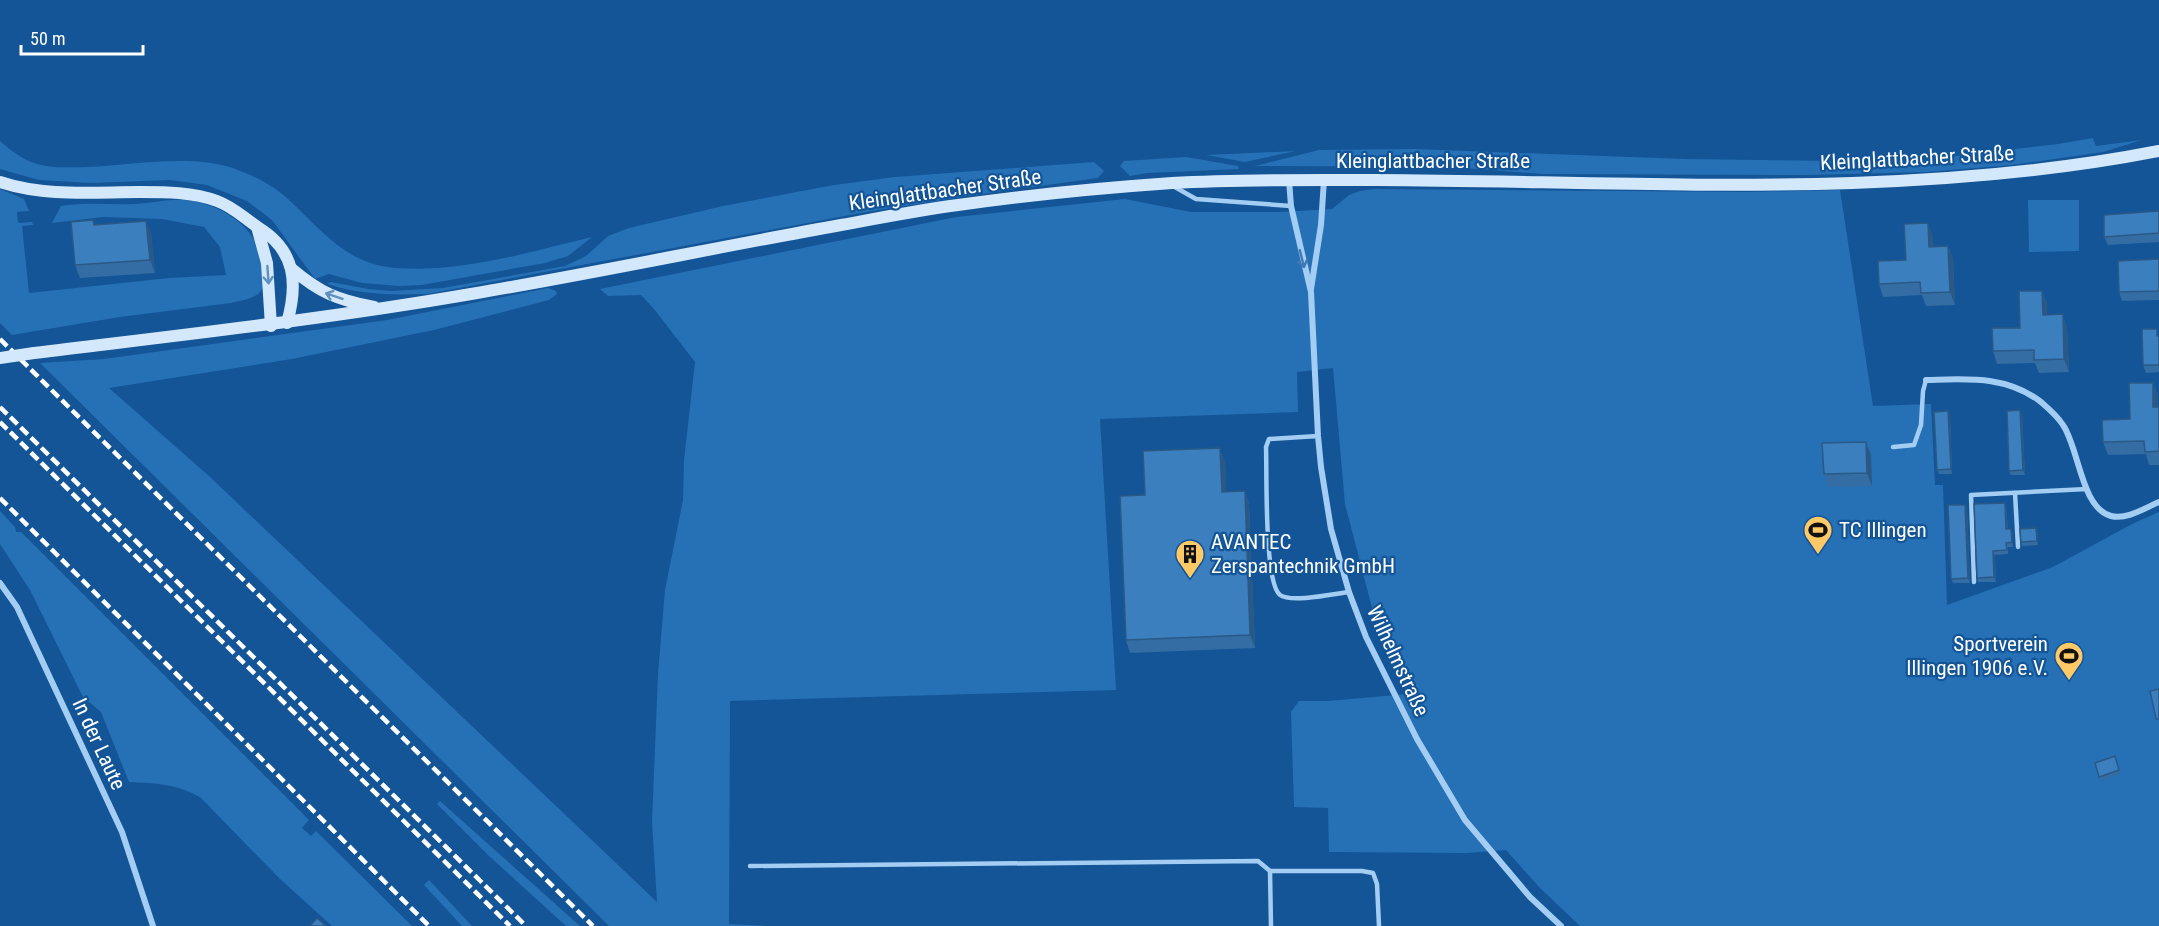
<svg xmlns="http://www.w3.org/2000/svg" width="2159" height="926" font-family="'Roboto Condensed',sans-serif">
<rect width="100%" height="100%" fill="#135597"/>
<g fill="#2670b6">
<path d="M2093 138 2096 146 2142 140 2103 152 2012 165 1927 172 1809 175 1543 174 1450 167 1255 166 1319 150 1414 149 1685 159 1832 161 1939 158 2058 144Z"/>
<path d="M0 141C9 149 22 159 34 163 51 169 70 167 88 167 133 165 190 154 233 168 252 175 273 185 288 199 322 230 345 264 396 268 461 273 529 252 592 237L568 256 545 263 422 285 399 286 362 283 329 274 315 279 272 220 247 201 207 185 170 180 91 183 39 180 0 169Z"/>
<path d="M1296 151 1245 162 1206 155Z"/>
<path d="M1186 157 1238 166 1239 169 1147 173 1130 176 1120 166 1124 161Z"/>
<path d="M1094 162 1104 171 1098 178 968 196 866 212 427 294C392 295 360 295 327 284L331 282 368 289 391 291 443 288 565 266 586 256 608 236 629 228 723 206 834 185 895 177Z"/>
<path d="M0 189 24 199 29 211 17 212 18 223 32 222 33 225 22 226 29 293 169 278 226 275 220 247 204 227 162 219 103 217 52 223 61 206C86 202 110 205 134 204 154 203 173 197 193 201 220 206 247 222 258 247 260 254 261 263 263 270 264 277 266 285 260 292 254 299 240 301 231 303L120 317 12 335 0 323Z"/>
<path d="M1374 189 1750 192 1840 190 1873 406 1931 404 1935 485H1943L1947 605 2053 567 2132 524 2159 512V926H1580L1539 887 1506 850 1467 853 1329 852 1328 808 1294 807 1291 712 1299 701H1328L1407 694 1372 608 1345 504 1333 368 1297 372 1298 412 1100 419 1116 690 730 701 729 924 768 926H609L40 363 104 359 387 320 548 288 556 291 557 294 549 300 434 330 292 359 109 388 209 476 657 902 652 822 658 674 665 590 683 500 684 460 695 362 654 309 641 295 608 296 600 289 956 217 1125 199 1191 212H1281L1332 209 1349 195 1360 191Z"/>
<path d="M2028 200H2079V251L2029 252Z"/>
<path d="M0 511 15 527 16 532H21L309 820 302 828 311 836 316 831 412 926H332L280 879 201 798C179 784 154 783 129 782L101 712 83 697 30 590 0 544Z"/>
<path d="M440 801 580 926H566L489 856 437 804Z"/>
<path d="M429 880 472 926H462L424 885Z"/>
</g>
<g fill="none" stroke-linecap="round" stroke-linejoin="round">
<g stroke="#a4cdf3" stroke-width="4.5">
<path d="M1173 186 1196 199 1291 206"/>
<path d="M1318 436 1269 439 1266 447C1267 472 1264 583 1280 595 1291 603 1334 594 1349 592"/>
<path d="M1893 447 1914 445 1921 425 1923 391 1926 380"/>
<path d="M2015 493 2018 547"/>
<path d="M1974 582 1971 495 2087 489"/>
<path d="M750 866 1258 861 1270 871 1271 926"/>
<path d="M1270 871H1362L1373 873 1377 884 1379 926"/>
</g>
<g stroke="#a4cdf3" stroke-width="6">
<path d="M1289 180 1291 206 1311 292 1318 436 1321 467 1331 529 1349 592 1366 637 1417 739 1465 820 1530 897 1561 926"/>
<path d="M1311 289 1321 225 1324 180"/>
<path d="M1926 380C1967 379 2006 375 2041 402 2048 408 2058 417 2063 425 2079 448 2081 508 2111 516 2127 520 2145 508 2159 502"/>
<path d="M0 583 17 607 122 832 153 926"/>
</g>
<g stroke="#d4e8fc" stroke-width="12">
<path d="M0 182C45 197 94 192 140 192 165 192 193 192 217 201 234 207 245 219 259 228 296 251 298 284 287 323"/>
<path d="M257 227 267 263 271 326"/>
<path d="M292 269C320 293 338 300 374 307"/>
<path d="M34 353C180 335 326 319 471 294 595 273 718 247 841 225 880 218 919 210 958 205 1028 195 1100 188 1172 183 1240 179 1308 180 1376 180 1635 181 1903 201 2159 151"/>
</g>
<g stroke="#fff" stroke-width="4.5" stroke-dasharray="10 4.5" stroke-linecap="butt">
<path d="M0 339 593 926"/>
<path d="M0 407 526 926"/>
<path d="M0 422 510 926"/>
<path d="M0 498 429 926"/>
</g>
<path stroke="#d4e8fc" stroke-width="12" d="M0 358 34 353"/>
</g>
<g fill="#346da4">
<path d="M2159 211V242L2108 245 2104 237Z"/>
<path d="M95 225 151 234 155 273 80 278 75 265Z"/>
<path d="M1933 236V247L1948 246 1953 259 1955 305 1926 306 1922 295 1883 297 1879 284Z"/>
<path d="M2159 259V300L2122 301 2119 292Z"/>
<path d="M2042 291 2047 304V314L2067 327 2069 372 2039 373 2035 363 1997 364 1993 351 2020 328Z"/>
<path d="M2159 335V372L2146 373 2143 365Z"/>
<path d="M2153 383 2158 396V407H2159V465H2149L2146 454 2108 455 2103 442 2130 419Z"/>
<path d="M1950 415 1952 474H1939L1937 470Z"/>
<path d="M2022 415 2025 475H2011L2009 471Z"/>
<path d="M1866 442 1871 455 1872 486 1828 487 1824 474Z"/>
<path d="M1225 461 1226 492 1245 491 1249 504 1255 648 1130 653 1126 640Z"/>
<path d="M1965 505 1967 509 1970 583H1953L1951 579Z"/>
<path d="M2006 507 2008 529H2011L2013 534V547H2008V554L1995 555 1996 582H1978L1977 578Z"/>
<path d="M2036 528 2038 533V545L2022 546 2021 542Z"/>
<path d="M2115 756 2121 774 2101 781 2095 763Z"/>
</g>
<g fill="#2a5986">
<path d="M146 221 151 234 155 273 150 260Z"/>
<path d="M1928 223 1933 236 1934 260 1929 247Z"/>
<path d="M1948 246 1953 259 1955 305 1950 292Z"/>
<path d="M2042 291 2047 304 2048 328 2043 315Z"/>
<path d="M2063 314 2067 327 2069 372 2064 359Z"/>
<path d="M2153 383 2158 396V420L2153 407Z"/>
<path d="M2020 410 2022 415 2025 475 2023 470Z"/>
<path d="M1948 411 1950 415 1952 474 1951 469Z"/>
<path d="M1866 442 1871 455 1872 486 1867 473Z"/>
<path d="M1220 448 1225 461 1227 505 1222 492Z"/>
<path d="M1245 491 1249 504 1255 648 1250 635Z"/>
<path d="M2005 503 2006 507 2008 534 2006 529Z"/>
<path d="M1965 505 1967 509 1970 583 1968 578Z"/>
<path d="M2036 528 2038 533V545L2037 541Z"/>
<path d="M2011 529 2013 534V547L2012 542Z"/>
<path d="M1993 551 1995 555 1996 582 1994 577Z"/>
</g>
<g fill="#3c7fbf" stroke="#2a5986" stroke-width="1.5">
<path d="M2159 211V233L2104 237V215Z"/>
<path d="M93 220 94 225 146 221 150 260 75 265 71 222Z"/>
<path d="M1928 223 1929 247 1948 246 1950 292 1921 293 1920 282 1879 284 1878 261 1906 260 1904 224Z"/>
<path d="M2159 259V291L2119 292 2118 261Z"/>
<path d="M2019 291H2042L2043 315 2063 314 2064 359 2034 360V350L1993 351 1992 328H2020Z"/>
<path d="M2142 329H2157V336H2159V365H2143Z"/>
<path d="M2129 383H2153V407H2159V451L2145 452 2144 441 2103 442 2102 420 2130 419Z"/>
<path d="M2020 410 2023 470 2009 471 2007 411Z"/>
<path d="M1948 411 1951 469 1937 470 1934 412Z"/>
<path d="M1866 442 1867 473 1824 474 1822 443Z"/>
<path d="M1220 448 1222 492 1245 491 1250 635 1126 640 1120 496 1145 495 1143 451Z"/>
<path d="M2005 503 2006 529H2011L2012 542 2006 543 2007 550 1993 551 1994 577 1977 578 1974 504Z"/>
<path d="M1948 505H1965L1968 578 1951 579Z"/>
<path d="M2036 528 2037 541 2021 542 2020 529Z"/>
<path d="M2159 689V719H2156L2150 691Z"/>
<path d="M2115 756 2119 770 2099 777 2095 763Z"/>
<path d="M317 918 326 926H310Z"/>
</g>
<defs><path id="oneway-shaft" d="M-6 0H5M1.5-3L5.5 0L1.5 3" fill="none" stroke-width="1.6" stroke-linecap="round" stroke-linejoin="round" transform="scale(1.5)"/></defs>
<use stroke="#3e79b3" href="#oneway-shaft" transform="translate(1302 259) rotate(76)"/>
<g stroke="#6090bf">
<use href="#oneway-shaft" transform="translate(268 275) rotate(86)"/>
<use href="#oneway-shaft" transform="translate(334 296) rotate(-161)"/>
</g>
<defs>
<g id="stadium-pin" transform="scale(1.5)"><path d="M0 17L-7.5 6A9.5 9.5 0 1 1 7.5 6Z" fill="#ffc966" stroke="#135597"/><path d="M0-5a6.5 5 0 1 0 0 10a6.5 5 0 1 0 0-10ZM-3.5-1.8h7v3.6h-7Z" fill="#111"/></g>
<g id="building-pin" transform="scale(1.5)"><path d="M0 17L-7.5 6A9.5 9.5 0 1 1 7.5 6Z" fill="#ffc966" stroke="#135597"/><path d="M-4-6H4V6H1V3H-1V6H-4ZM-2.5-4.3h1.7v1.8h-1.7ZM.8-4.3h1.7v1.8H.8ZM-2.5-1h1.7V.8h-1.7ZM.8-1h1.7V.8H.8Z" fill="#111"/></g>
</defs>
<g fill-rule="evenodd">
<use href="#stadium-pin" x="1818" y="530"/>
<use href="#building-pin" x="1190" y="554"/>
<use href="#stadium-pin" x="2069" y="656"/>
</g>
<g text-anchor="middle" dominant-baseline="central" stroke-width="4.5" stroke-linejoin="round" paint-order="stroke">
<g font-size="21" fill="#fff" stroke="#135597">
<text transform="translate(1917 158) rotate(-3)">Kleinglattbacher Straße</text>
<text x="1433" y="161">Kleinglattbacher Straße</text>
<text transform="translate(945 190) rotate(-8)">Kleinglattbacher Straße</text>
<text transform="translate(1398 661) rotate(65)">Wilhelmstraße</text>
<text transform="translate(99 744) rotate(65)">In der Laute</text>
</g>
<g font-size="21" fill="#fff" stroke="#135597" text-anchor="start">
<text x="1839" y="530">TC Illingen</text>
<text x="1211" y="542">AVANTEC<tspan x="1211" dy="24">Zerspantechnik GmbH</tspan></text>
<text x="2048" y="644" text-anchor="end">Sportverein<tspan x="2048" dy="24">Illingen 1906 e.V.</tspan></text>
</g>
</g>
<path d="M21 45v9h122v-9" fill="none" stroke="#ffffff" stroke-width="3"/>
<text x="30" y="45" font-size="18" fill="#ffffff" stroke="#135597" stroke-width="4.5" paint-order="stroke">50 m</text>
</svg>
